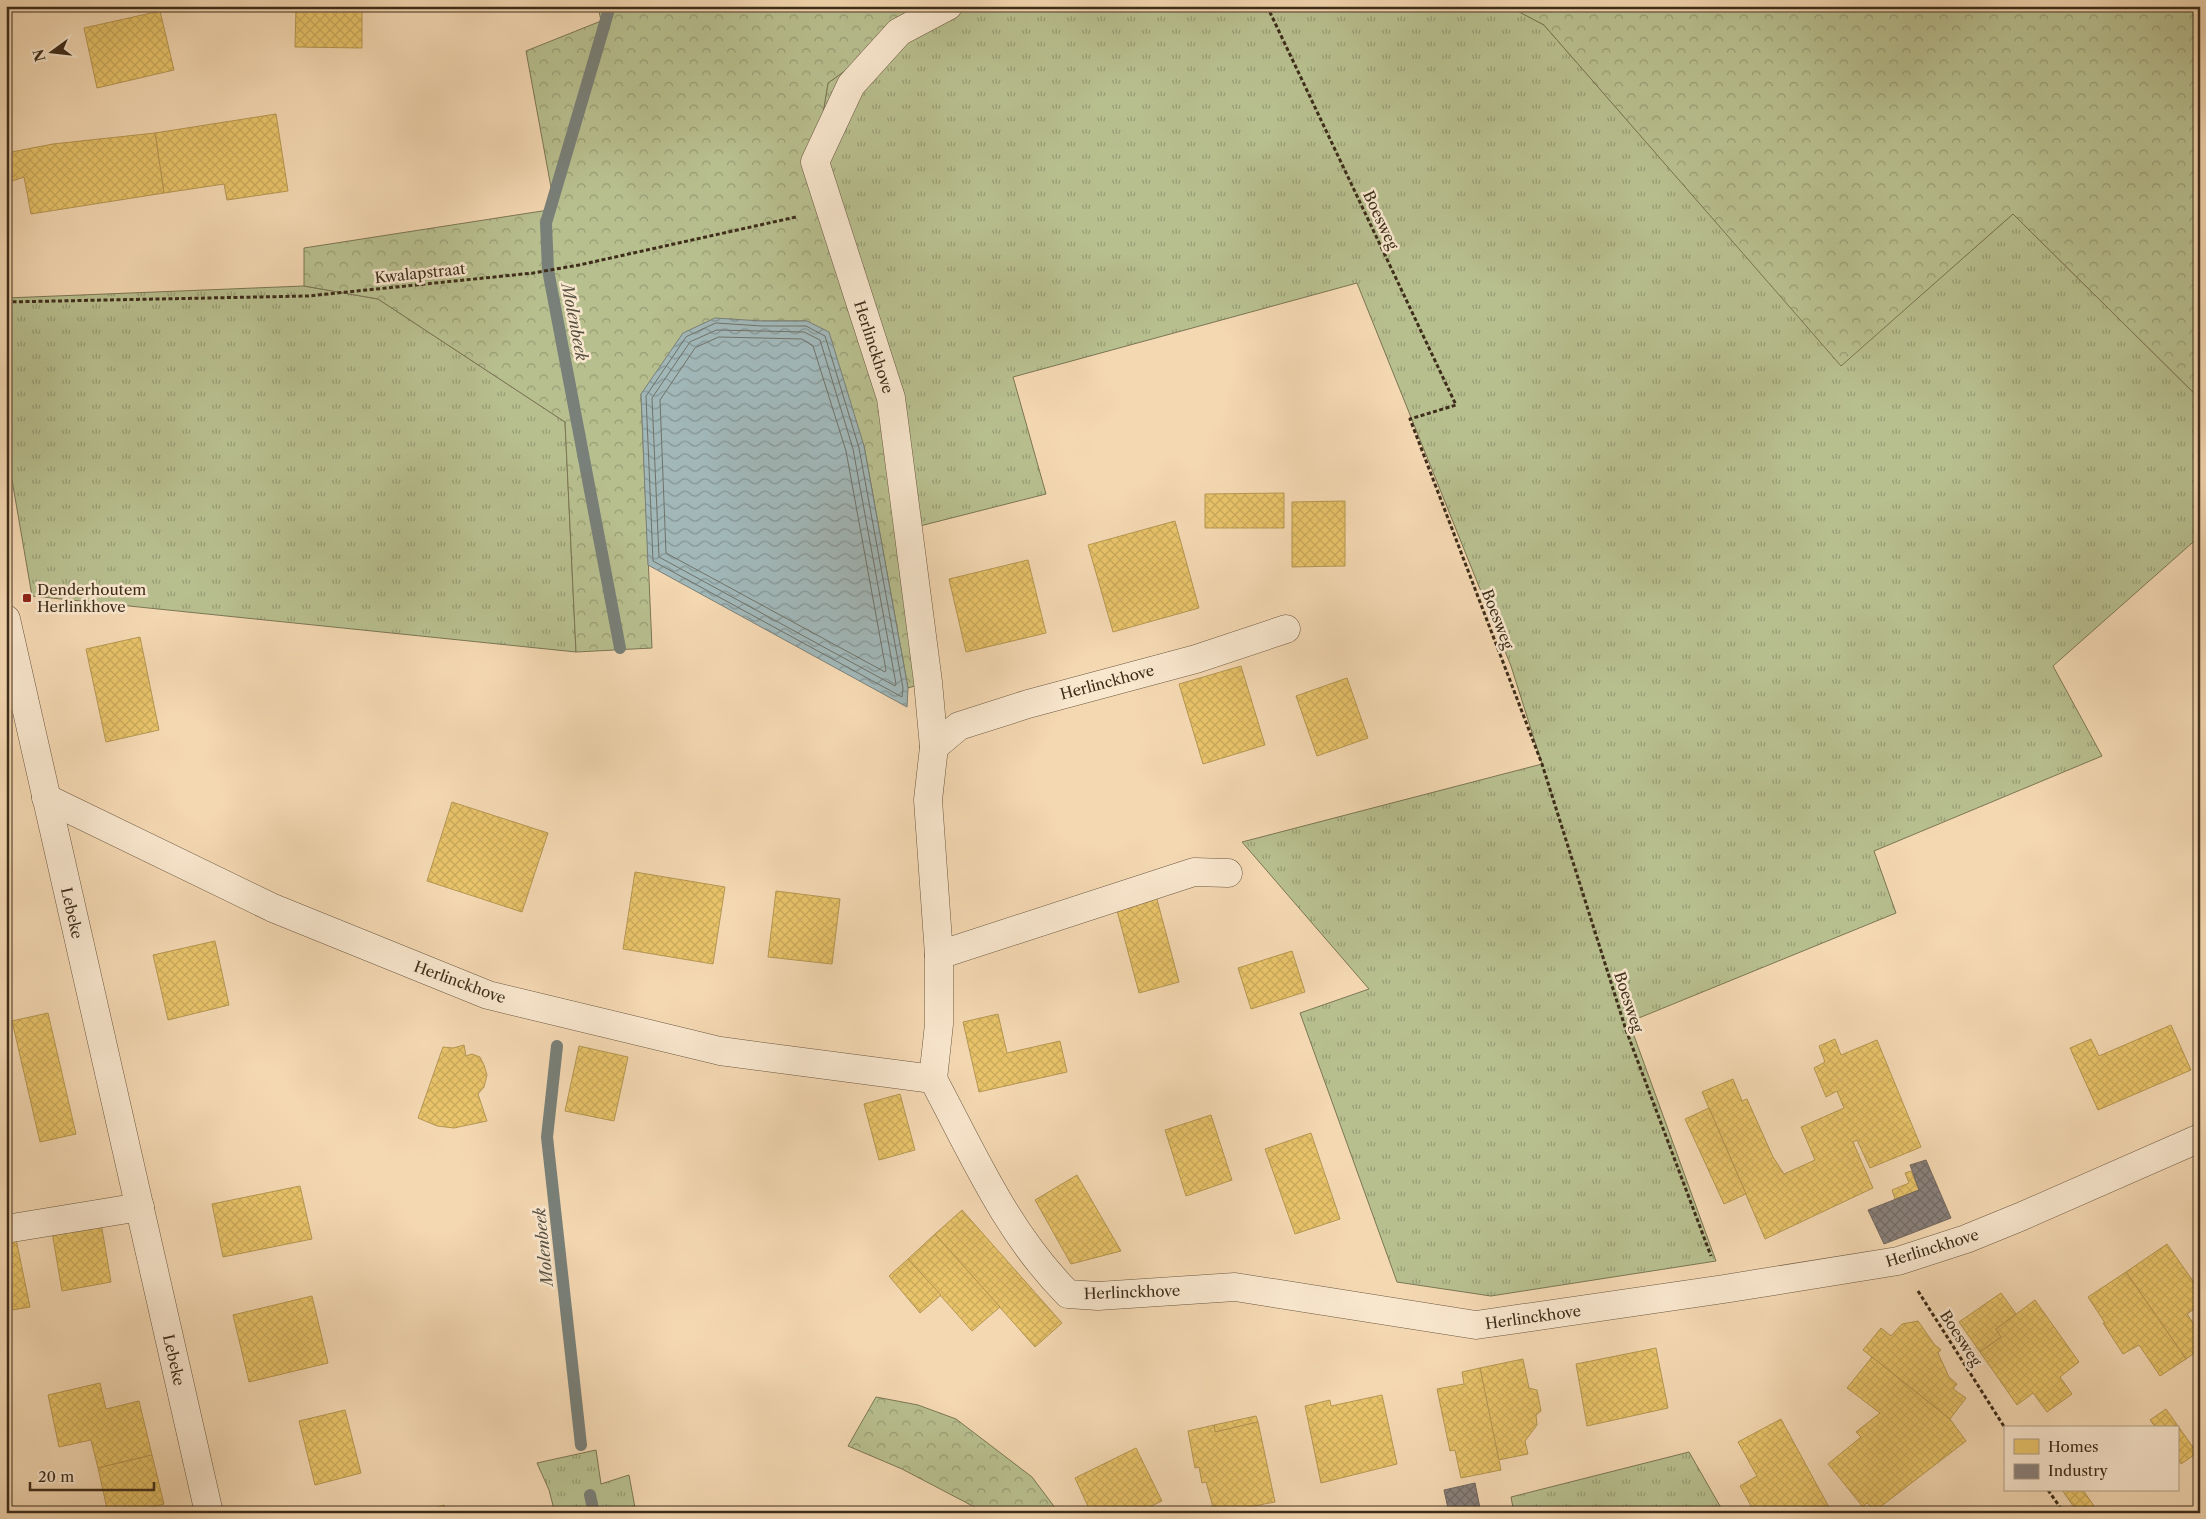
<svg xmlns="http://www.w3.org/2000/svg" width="2206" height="1519" font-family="'Libre Caslon Text',serif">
<defs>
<pattern id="grass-tufts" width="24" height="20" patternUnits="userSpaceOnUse" patternTransform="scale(1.25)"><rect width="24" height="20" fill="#b8bf8f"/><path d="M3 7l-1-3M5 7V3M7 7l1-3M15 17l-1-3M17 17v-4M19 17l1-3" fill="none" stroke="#979c74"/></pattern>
<pattern id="forest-crowns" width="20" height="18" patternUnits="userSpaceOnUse" patternTransform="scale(1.25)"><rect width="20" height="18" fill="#b8bf8f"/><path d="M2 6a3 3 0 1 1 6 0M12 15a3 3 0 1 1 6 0" fill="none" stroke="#979c74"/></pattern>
<pattern id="water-waves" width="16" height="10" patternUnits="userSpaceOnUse" patternTransform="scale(1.25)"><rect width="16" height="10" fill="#a1b7b8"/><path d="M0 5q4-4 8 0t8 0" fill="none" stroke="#859595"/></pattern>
<pattern id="homes-cross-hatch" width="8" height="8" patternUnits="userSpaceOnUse" patternTransform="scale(1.25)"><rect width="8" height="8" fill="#e9c46a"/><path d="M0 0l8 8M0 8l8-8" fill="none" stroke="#c9a95b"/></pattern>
<pattern id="industry-cross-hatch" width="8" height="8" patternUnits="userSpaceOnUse" patternTransform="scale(1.25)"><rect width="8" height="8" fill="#8a817c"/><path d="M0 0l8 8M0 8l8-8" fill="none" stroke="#726a65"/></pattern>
</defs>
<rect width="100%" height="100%" fill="#f4d8b2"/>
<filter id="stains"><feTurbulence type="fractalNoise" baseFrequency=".004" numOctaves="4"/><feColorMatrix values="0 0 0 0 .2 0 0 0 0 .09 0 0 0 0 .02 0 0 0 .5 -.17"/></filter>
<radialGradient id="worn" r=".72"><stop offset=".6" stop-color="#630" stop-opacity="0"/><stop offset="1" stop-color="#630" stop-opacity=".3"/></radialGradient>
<g fill="url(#grass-tufts)" stroke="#7b7654">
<path d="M948 6H1508L1544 25 1841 365 2013 214 2200 399V536L2053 666 2102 756 1874 851 1896 913 1629 1022 1716 1261 1491 1296 1397 1282 1300 1013 1369 989 1242 842 1542 764 1511 666 1357 283 1013 377 1046 494 908 529 815 162 828 83 899 32Z"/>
<path d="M304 286 378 299 565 422 576 652 32 596 11 474 6 408V298Z"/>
<path d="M596 1450 601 1484 629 1475 636 1513H555L549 1490 537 1463Z"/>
<path d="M1689 1452 1724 1513H1514L1511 1497Z"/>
</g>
<g fill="url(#forest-crowns)" stroke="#7b7654">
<path d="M598 6H948L899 32 828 83 815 162 891 398 928 682 908 688 864 446 807 321H762L641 394 652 648 576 652 565 422 378 299 304 286V248L555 209 526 51 601 21Z"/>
<path d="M1508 6H2200V399L2013 214 1841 366 1544 25Z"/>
<path d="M876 1397 918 1405 956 1419 1032 1477 1059 1513H986L902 1469 848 1446Z"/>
</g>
<path fill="url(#water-waves)" stroke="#798079" d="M715 318 762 321H807L829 332 864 446 908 688 907 707 648 565 641 394 683 333Z"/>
<g fill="url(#homes-cross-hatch)" stroke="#b69752">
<path d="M296 6H362V48L295 47Z"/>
<path d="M160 11 174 70 97 88 84 28Z"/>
<path d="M276 114 288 191 227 200 224 184 164 193 155 133Z"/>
<path d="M155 133 164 193 31 214 24 177 6 183V153L53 144Z"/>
<path d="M1284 493V528H1205V494Z"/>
<path d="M1345 501V566L1292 567V502Z"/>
<path d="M1175 521 1199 608 1113 632 1088 545Z"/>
<path d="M1028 560 1046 633 966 652 949 579Z"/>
<path d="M140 637 159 730 106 742 86 649Z"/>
<path d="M1241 666 1265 745 1203 764 1179 684Z"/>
<path d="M1347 678 1368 738 1317 756 1296 696Z"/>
<path d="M452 802 548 833 522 912 427 881Z"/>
<path d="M635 872 725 887 713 964 623 949Z"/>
<path d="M776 891 840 899 832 964 768 957Z"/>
<path d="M1155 892 1179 982 1139 993 1115 903Z"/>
<path d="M215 941 229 1005 168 1020 153 955Z"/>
<path d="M1292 951 1305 992 1251 1009 1238 968Z"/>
<path d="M48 1013 76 1134 40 1142 12 1021Z"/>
<path d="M998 1014 1007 1053 1060 1041 1067 1072 979 1092 963 1022Z"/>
<path d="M2171 1025 2191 1070 2098 1110 2070 1048 2091 1039 2099 1056Z"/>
<path d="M1835 1039 1841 1055 1877 1040 1921 1147 1870 1168 1857 1140 1853 1142 1873 1188 1765 1239 1702 1092 1733 1079 1742 1101 1747 1099 1773 1157 1784 1174 1815 1160 1801 1127 1844 1108 1837 1091 1826 1097 1814 1068 1825 1062 1819 1046Z"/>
<path d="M464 1045 466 1056 472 1054 480 1057 484 1065 487 1075 484 1087 478 1094 487 1121 454 1128 437 1126 418 1118 443 1047 453 1048Z"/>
<path d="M579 1046 628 1057 614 1121 565 1111Z"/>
<path d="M900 1094 915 1150 879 1160 864 1104Z"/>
<path d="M1709 1108 1746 1194 1724 1204 1685 1119Z"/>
<path d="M1211 1115 1232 1180 1186 1196 1165 1130Z"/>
<path d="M1311 1133 1340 1219 1295 1234 1265 1149Z"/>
<path d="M1911 1171 1919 1190 1895 1199 1892 1190 1909 1183 1905 1173Z"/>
<path d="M1077 1175 1121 1251 1071 1264 1035 1200Z"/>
<path d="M300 1186 312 1239 223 1257 212 1204Z"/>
<path d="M962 1210 1062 1323 1035 1347 935 1234Z"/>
<path d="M100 1217 111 1282 62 1291 51 1226Z"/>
<path d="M935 1234 1000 1307 972 1331 908 1259Z"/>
<path d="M16 1239 30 1307 6 1311V1241Z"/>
<path d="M2167 1244 2200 1291V1305L2187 1314 2200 1333V1349L2186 1359 2126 1272Z"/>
<path d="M908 1259 941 1295 920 1313 889 1276Z"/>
<path d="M2126 1272 2186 1359 2160 1376 2139 1345 2123 1354 2103 1323H2105L2088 1297Z"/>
<path d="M2001 1293 2016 1314 1996 1329 2001 1337 1980 1352 1959 1322Z"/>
<path d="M312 1296 328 1363 249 1382 233 1315Z"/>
<path d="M2035 1300 2079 1362 2060 1377 2072 1394 2047 1412 2033 1393 2017 1405 1980 1352 2001 1337 1996 1329Z"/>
<path d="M1918 1321 1934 1344 1941 1350 1938 1353 1949 1377 1957 1384 1953 1389 1966 1398 1950 1419 1863 1350 1881 1328 1891 1336 1902 1324Z"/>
<path d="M1656 1348 1668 1408 1587 1426 1576 1364Z"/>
<path d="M1872 1357 1950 1419 1966 1441 1875 1511 1867 1503 1863 1507 1828 1464 1861 1437 1856 1432 1880 1413 1847 1388Z"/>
<path d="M1523 1359 1529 1388 1537 1390 1541 1411 1536 1415 1537 1425 1525 1441 1528 1454 1498 1460 1480 1368Z"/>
<path d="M1480 1368 1501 1470 1461 1478 1455 1450 1450 1451 1437 1389 1464 1384 1462 1372Z"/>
<path d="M100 1383 106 1409 139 1401 152 1455 98 1468 91 1440 59 1447 48 1395Z"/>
<path d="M1382 1395 1397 1464 1321 1483 1305 1406 1330 1400 1331 1406Z"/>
<path d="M2166 1409 2197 1453 2181 1464 2177 1458V1428H2156L2150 1420Z"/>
<path d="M345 1410 361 1473 315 1485 299 1421Z"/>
<path d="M1256 1416 1258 1422 1215 1432 1214 1425Z"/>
<path d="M1781 1419 1830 1509 1822 1513H1755L1740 1486 1757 1476 1738 1442Z"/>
<path d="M1258 1422 1275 1502 1218 1513 1216 1506 1213 1507 1206 1482 1202 1483 1199 1467 1195 1468 1188 1431 1214 1425 1215 1432Z"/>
<path d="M1136 1448 1162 1501 1141 1511V1513H1091L1075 1478Z"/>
<path d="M152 1455 164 1504 127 1513H108L98 1468Z"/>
<path d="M2062 1490H2083L2094 1506 2084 1513H2078Z"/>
<path d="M444 1505 446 1513H420Z"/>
</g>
<g fill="url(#industry-cross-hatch)" stroke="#73685f">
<path d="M1926 1160 1951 1218 1884 1244 1868 1210 1919 1190 1910 1165Z"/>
<path d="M1475 1483 1481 1513H1449L1444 1490Z"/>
</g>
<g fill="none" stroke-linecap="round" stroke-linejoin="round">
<g stroke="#707269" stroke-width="1">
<path d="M716 323 762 326H806L825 336 859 448 903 688 902 697 653 561 646 396 686 337Z"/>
<path d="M717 330 804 332 820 340 853 449 896 684 895 686 659 557 652 398 690 342Z"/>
<path d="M719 337 802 339 813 346 846 451 886 670 885 672 666 553 660 400 695 348Z"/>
</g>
<g stroke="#798079" stroke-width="12">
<path d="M610 6 546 223 548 270 620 648"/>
<path d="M557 1046 547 1137 581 1445"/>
<path d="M590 1495 594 1513"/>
</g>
<g stroke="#6c5840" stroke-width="29">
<g id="minor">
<path d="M6 619 209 1513"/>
<path d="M934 747 928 682 891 398 815 162 851 85 899 32 948 6"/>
<path d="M46 798 273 908 488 995 720 1051 933 1079C973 1154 1007 1233 1068 1294L1098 1296 1235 1287 1476 1325 1724 1289 1898 1261 1966 1239 2020 1217 2200 1138"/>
<path d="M939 955 1194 872 1228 873"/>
<path d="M933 1079 939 1024V955L928 800 934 747 959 726 1028 704 1196 659 1286 629"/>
<path d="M6 1229 140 1207"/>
</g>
</g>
<g stroke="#3e2d1a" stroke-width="3" stroke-dasharray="4 2.5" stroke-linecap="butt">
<path d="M1267 6 1456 405 1410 419 1542 764 1626 1030 1711 1256"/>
<path d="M6 302 308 296 533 273 579 265 796 217"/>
<path d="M1918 1291 2005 1428"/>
<path d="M2048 1490 2064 1513"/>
</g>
<use href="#minor" stroke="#f8e6cd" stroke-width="28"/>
</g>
<rect fill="#8f2418" stroke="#f8e6cd" stroke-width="2" x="22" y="593" width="10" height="10" rx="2.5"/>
<g text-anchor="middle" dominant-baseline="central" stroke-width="5" stroke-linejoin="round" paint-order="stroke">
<g font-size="15" fill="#3e2d1a" stroke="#f8e6cd">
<text transform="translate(1381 220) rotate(65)">Boesweg</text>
<text transform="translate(420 273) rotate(-6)">Kwalapstraat</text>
<text transform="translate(874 347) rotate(72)">Herlinckhove</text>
<text transform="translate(1498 619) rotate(69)">Boesweg</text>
<text transform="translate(1107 682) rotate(-15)">Herlinckhove</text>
<text transform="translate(72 913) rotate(77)">Lebeke</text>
<text transform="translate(460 982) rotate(20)">Herlinckhove</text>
<text transform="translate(1629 1002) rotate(72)">Boesweg</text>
<text transform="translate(1932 1248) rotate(-17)">Herlinckhove</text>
<text transform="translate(1132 1292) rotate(-2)">Herlinckhove</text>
<text transform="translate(1533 1317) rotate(-8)">Herlinckhove</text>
<text transform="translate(1961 1338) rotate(57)">Boesweg</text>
<text transform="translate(174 1360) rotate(77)">Lebeke</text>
</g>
<g font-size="15" fill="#3e2d1a" stroke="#f8e6cd" text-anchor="start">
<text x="37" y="589">Denderhoutem<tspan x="37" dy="17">Herlinkhove</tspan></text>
</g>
<g font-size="16" font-style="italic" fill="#575042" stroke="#f8e6cd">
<text transform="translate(575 322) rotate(79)">Molenbeek</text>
<text transform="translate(543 1247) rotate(-96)">Molenbeek</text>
</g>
</g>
<rect width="2206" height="1519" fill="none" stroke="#f4d8b2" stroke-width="25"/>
<rect x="8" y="8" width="2191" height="1504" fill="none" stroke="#3e2d1a" stroke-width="2.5"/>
<rect x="12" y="12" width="2181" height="1494" fill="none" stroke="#3e2d1a"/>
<rect x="2004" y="1426" width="175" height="65" fill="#f8e6cd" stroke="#ae9c85"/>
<rect x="2014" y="1439" width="25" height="15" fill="#e9c46a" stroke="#ae9c85"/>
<text x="2048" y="1452" font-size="15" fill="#3e2d1a">Homes</text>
<rect x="2014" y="1464" width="25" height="15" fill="#8a817c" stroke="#ae9c85"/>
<text x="2048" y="1476" font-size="15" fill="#3e2d1a">Industry</text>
<g transform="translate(52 52) rotate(255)" stroke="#f8e6cd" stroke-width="4" paint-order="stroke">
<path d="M0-4L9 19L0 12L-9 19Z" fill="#3e2d1a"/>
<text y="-8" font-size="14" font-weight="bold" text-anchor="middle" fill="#3e2d1a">N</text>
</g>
<path d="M30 1482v8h124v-8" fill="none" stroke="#3e2d1a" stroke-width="2.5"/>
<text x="38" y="1482" font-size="15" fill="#3e2d1a" stroke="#f8e6cd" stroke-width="4" paint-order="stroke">20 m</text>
<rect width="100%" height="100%" filter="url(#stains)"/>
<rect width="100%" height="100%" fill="url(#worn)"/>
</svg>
